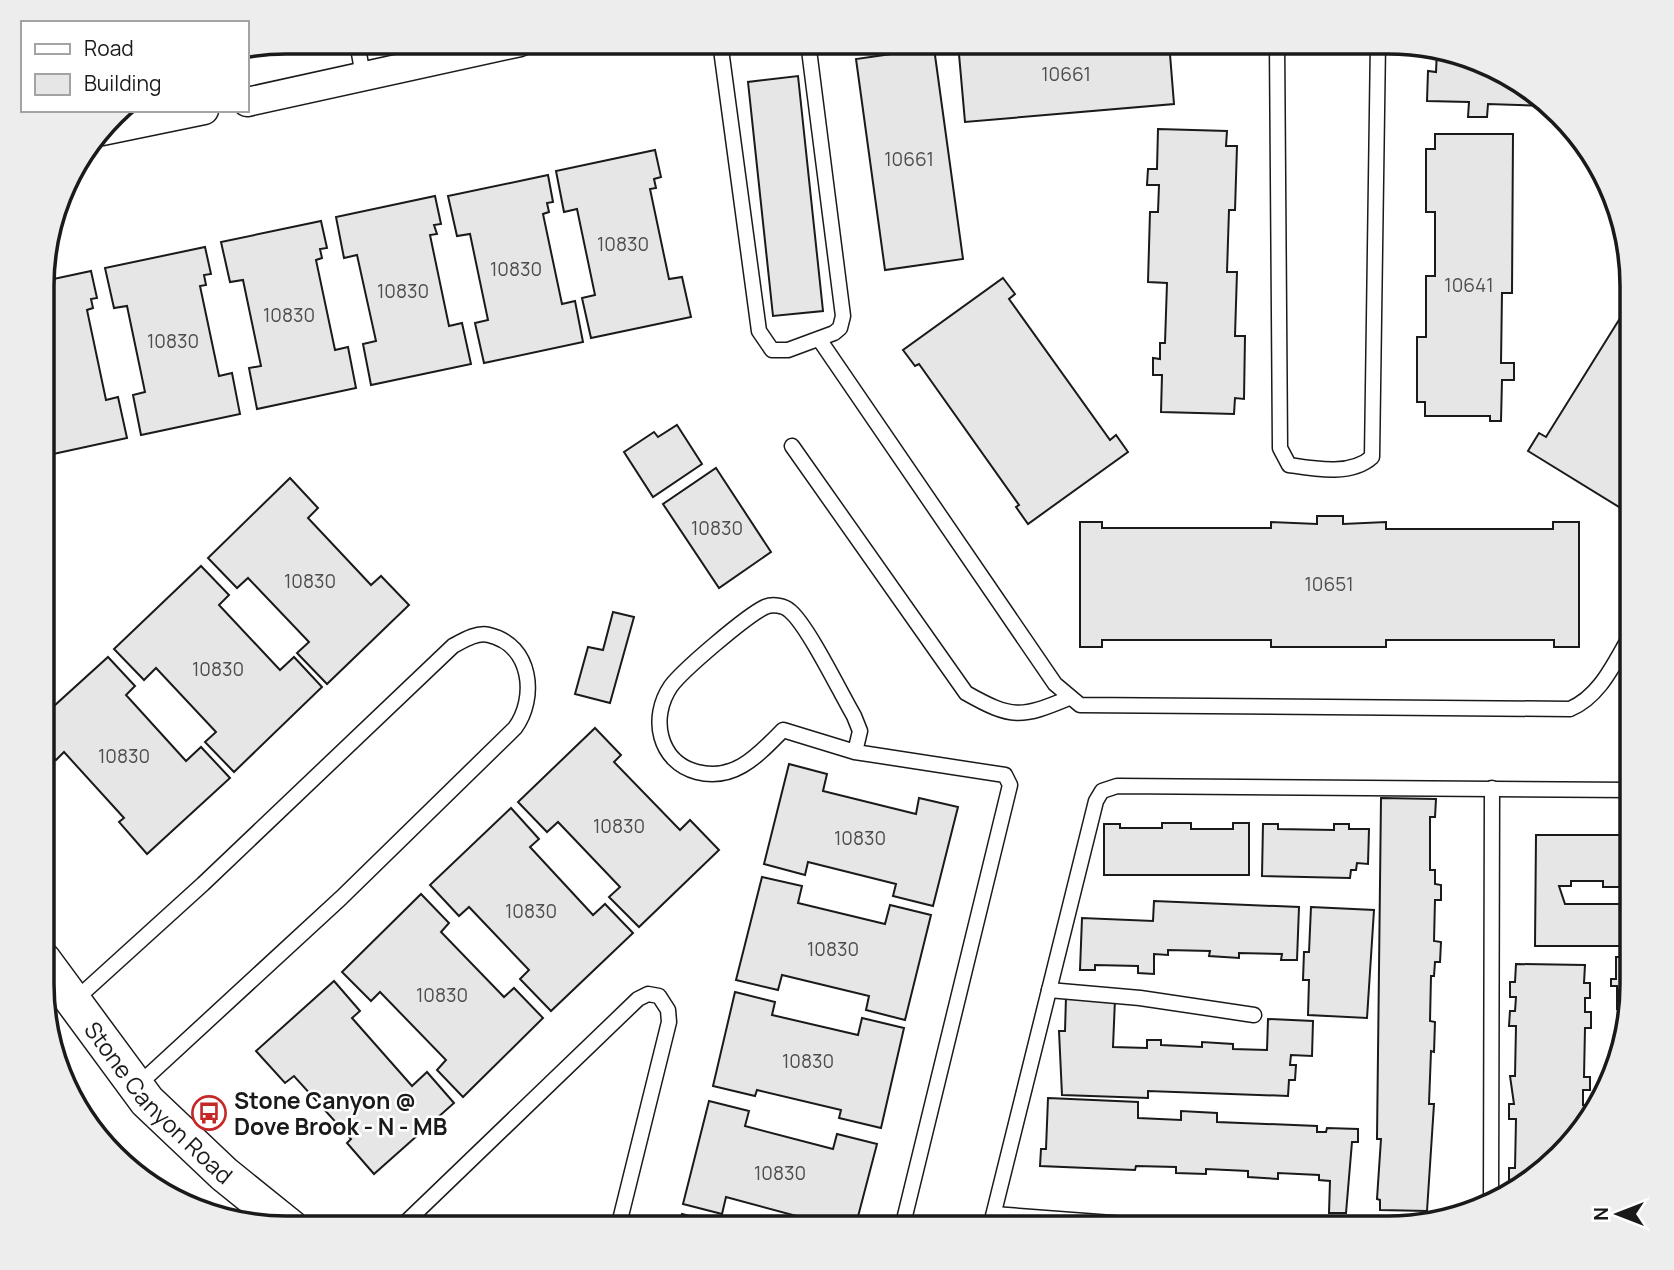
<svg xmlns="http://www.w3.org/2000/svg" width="1674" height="1270" font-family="Manrope,sans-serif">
<rect width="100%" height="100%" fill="#fff"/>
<g fill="#e6e6e6" stroke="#1a1a1a" stroke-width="2">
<path d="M1169 42 1174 104 965 122 958 43Z"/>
<path d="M934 48 963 259 885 270 856 59Z"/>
<path d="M1437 50 1481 60 1551 106 1488 104 1487 117H1468L1469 102 1427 101 1428 71 1436 72Z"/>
<path d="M798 76 823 311 773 316 748 82Z"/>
<path d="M1158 129 1227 131 1226 146H1237L1235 210H1229L1227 272H1237L1235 336H1245L1244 399 1235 398 1234 414 1161 412 1162 375H1153V358L1160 359V343H1165L1167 283 1148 282 1150 212H1158L1159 185H1147L1148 169H1157Z"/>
<path d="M1435 134H1513L1512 293H1502L1501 363H1514V380H1502L1501 421H1490V416H1425V402H1417V337H1426V276H1435V212H1426V149H1435Z"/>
<path d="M655 150 661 177 654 179 656 188 650 189 669 279 682 277 691 317 591 338 582 298 595 295 577 209 564 212 556 171Z"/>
<path d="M548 175 553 202 547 203 549 212 543 214 562 304 575 301 583 342 484 363 475 323 488 320 470 234 457 236 448 196Z"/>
<path d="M435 196 441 224 434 225 437 234 430 235 449 326 462 323 471 364 371 385 363 344 376 341 357 255 344 258 336 217Z"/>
<path d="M321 221 327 248 320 249 322 258 316 260 335 350 348 347 356 388 257 409 249 368 261 366 243 280 230 282 221 242Z"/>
<path d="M205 247 211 274 204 275 206 285 200 286 219 376 232 373 240 414 141 435 133 395 145 392 127 306 114 308 105 268Z"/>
<path d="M91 271 97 298 91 299 93 308 87 310 106 400 118 397 127 438 44 456V281Z"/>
<path d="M1003 278 1015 294 1009 299 1110 440 1116 435 1128 452 1028 524 1016 507 1019 505 919 364 915 366 903 350Z"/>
<path d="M1632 299V515L1528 451 1539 433 1546 437Z"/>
<path d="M677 425 702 464 653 497 624 452 654 432 658 437Z"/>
<path d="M716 468 771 552 719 588 663 504Z"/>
<path d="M290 478 318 508 308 518 371 585 381 576 409 605 327 684 297 653 309 642 248 578 237 588 208 558Z"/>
<path d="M1317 516H1343V524L1386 522V529H1553V522H1579V647H1554V640H1386V647H1271V640H1102V647H1080V522H1102V528H1271V522L1317 524Z"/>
<path d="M201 566 229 595 219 605 280 670 294 657 322 687 234 772 205 742 216 732 156 668 144 680 114 649Z"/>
<path d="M613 612 634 617 610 703 575 694 588 647 603 650Z"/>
<path d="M108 657 135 686 126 695 186 761 201 747 230 778 147 854 119 822 124 818 64 752 56 760 43 746V716Z"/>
<path d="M595 728 621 755 614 762 680 830 690 820 719 850 639 927 609 897 620 887 558 822 547 832 518 802Z"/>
<path d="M789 764 827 774 823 791 916 814 919 798 958 807 933 906 893 896 896 884 808 862 805 875 764 864Z"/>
<path d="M1381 798 1436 799 1435 817H1430V870H1435V884L1441 885V900H1435L1434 941 1441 942 1440 962H1435L1434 976H1431L1430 1021 1435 1022 1434 1052 1431 1051 1429 1104H1434L1427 1211 1380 1210V1200L1377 1199 1381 1139H1377Z"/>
<path d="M511 808 539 839 530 847 593 915 605 904 633 933 551 1011 520 979 529 970 469 907 459 916 430 885Z"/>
<path d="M1162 823H1191V829H1233V823H1249V875H1104V824H1120V828H1162Z"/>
<path d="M1263 824H1278V829L1334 830V824H1349V829H1369L1368 864 1357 863 1356 870H1351L1350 878 1262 876Z"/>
<path d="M1536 835H1632L1630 887H1603V881H1571V886H1559L1565 904H1620V946H1535Z"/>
<path d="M762 877 802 886 798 903 885 924 890 905 931 915 905 1020 866 1010 869 996 782 975 778 990 736 980Z"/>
<path d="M421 894 449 923 441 932 504 997 514 988 543 1018 463 1097 437 1070 446 1060 380 992 371 1001 342 972Z"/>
<path d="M1154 901 1299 907 1297 960H1281L1282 954 1239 953V958L1209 956 1210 951 1168 950V955L1154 954V974L1138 973V966L1095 965V970H1080L1082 918 1153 921Z"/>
<path d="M1311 907 1374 910 1367 1018 1308 1015 1309 980H1303L1304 952H1309Z"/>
<path d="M1616 957H1631L1629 1009H1617V986H1611V979H1616Z"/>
<path d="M1516 964 1585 965 1584 983H1590V998H1585V1012H1591V1028H1585L1584 1077H1590V1090H1583V1105H1591V1113L1572 1144 1514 1188V1183H1509V1168H1515L1516 1119H1509V1104H1514L1510 1076H1515L1516 1026H1509L1510 1011H1515L1516 997H1510V982H1515Z"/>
<path d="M334 981 360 1011 352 1018 412 1086 427 1072 454 1103 374 1174 347 1143 351 1139 294 1076 285 1083 256 1051Z"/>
<path d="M735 992 775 1002 772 1015 858 1035 862 1018 904 1028 881 1128 839 1118 841 1110 757 1090 755 1096 713 1086Z"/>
<path d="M1066 997 1115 999 1113 1047 1147 1048V1040H1161V1045L1202 1047V1042L1233 1044V1049L1267 1050 1268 1019 1313 1021 1312 1056 1291 1055 1290 1065H1296L1295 1080H1289L1288 1096 1148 1091V1098L1062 1095 1059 1031H1065Z"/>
<path d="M1614 1038H1622L1613 1078Z"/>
<path d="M1048 1098 1138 1102V1118L1181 1120V1111L1217 1113V1122L1317 1126V1132H1326L1327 1128 1358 1129V1142H1352L1346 1213H1329L1330 1181 1319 1180V1175L1278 1173V1179L1248 1177V1171L1206 1169V1174L1176 1173V1167L1136 1166 1135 1170 1040 1166 1041 1149H1046Z"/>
<path d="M709 1101 749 1111 745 1126 833 1149 837 1134 877 1144 855 1228H813L815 1221 726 1197 722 1214 683 1204Z"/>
<path d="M682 1214 720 1224 719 1228H678Z"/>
</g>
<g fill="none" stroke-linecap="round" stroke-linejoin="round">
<g stroke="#1a1a1a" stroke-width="17">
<g id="service">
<path d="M357 42 363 76"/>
<path d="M720 42 759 331 772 350H788L834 333 840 328 843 316 808 42"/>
<path d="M1277 42 1280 448 1289 465C1315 469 1351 476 1372 457L1378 42"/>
<path d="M819 339 1055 684 1080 705 1570 709C1601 696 1615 661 1632 633"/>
<path d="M792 446 966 693C1012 719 1021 718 1069 698"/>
<path d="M855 752 860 731 854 716C840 692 808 626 790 611 784 605 772 604 765 607 746 616 683 670 671 686 649 718 659 762 697 772 735 782 759 754 783 730L855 752 1005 775 1010 785 902 1228"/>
<path d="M1049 990 1140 998 1254 1015"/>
<path d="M74 1001 203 884 453 646C464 640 477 632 489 635 532 645 537 698 515 728L341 898 137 1086"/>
<path d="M1491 1204 1492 788"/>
<path d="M994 1214 1179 1228"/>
<path d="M400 1228 638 999 648 994 659 996 668 1010 669 1022 618 1228"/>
<path d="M990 1228 1096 801 1102 791 1117 786 1632 790"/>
</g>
</g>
<g stroke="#1a1a1a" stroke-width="31">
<g id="minor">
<path d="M247 102 520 42"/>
<path d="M102 131 204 110"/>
</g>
</g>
<g stroke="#1a1a1a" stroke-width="38">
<g id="tertiary">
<path id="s1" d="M43 960 147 1101 224 1174 291 1228"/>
</g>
</g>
<use href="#service" stroke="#fff" stroke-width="14"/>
<use href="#minor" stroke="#fff" stroke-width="28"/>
<use href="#tertiary" stroke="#fff" stroke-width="35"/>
</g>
<defs>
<g id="bus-ring" transform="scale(1.75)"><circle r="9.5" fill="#fff" stroke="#c62828" stroke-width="1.5"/><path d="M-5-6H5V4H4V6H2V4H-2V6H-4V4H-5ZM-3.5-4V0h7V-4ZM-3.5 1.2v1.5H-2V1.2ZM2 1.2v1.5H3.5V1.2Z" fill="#c62828"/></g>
</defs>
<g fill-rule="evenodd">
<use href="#bus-ring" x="209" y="1113"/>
</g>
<g text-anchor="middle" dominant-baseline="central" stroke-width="5" stroke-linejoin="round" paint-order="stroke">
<g font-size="19" fill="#4d4d4d">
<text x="1066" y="74">10661</text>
<text x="909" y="159">10661</text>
<text x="623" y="244">10830</text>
<text x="516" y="269">10830</text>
<text x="1469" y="285">10641</text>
<text x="403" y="291">10830</text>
<text x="289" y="315">10830</text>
<text x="173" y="341">10830</text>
<text x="717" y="528">10830</text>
<text x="310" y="581">10830</text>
<text x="1329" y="584">10651</text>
<text x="218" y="669">10830</text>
<text x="124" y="756">10830</text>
<text x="619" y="826">10830</text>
<text x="860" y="838">10830</text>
<text x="531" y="911">10830</text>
<text x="833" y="949">10830</text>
<text x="442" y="995">10830</text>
<text x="808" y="1061">10830</text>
<text x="780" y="1173">10830</text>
</g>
<g font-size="23" fill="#1a1a1a" stroke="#fff">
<text stroke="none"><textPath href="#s1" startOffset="184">Stone Canyon Road</textPath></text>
</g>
<g font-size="23" font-weight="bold" fill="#1a1a1a" stroke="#fff" text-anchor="start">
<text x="234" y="1100">Stone Canyon @<tspan x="234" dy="26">Dove Brook - N - MB</tspan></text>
</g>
</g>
<path d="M0 0H1674V1270H0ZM286 54H1388A232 232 0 0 1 1620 286V984A232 232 0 0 1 1388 1216H286A232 232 0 0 1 54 984V286A232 232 0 0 1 286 54Z" fill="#ededed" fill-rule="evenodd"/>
<path fill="none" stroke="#1a1a1a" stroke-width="3.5" d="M286 54H1388A232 232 0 0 1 1620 286V984A232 232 0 0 1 1388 1216H286A232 232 0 0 1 54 984V286A232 232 0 0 1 286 54Z"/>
<rect x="21" y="21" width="228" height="91" fill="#ffffff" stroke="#a3a3a3" stroke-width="2"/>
<rect x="35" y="44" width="35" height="10" fill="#ffffff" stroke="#a3a3a3" stroke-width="2"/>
<text x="84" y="56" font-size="21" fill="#1a1a1a">Road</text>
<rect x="35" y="74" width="35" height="21" fill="#e6e6e6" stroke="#a3a3a3" stroke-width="2"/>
<text x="84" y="91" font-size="21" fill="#1a1a1a">Building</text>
<g transform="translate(1618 1214) rotate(270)" stroke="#ffffff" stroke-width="5" paint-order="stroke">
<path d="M0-5L12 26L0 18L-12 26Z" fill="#1a1a1a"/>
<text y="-10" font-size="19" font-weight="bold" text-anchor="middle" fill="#1a1a1a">N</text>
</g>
</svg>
